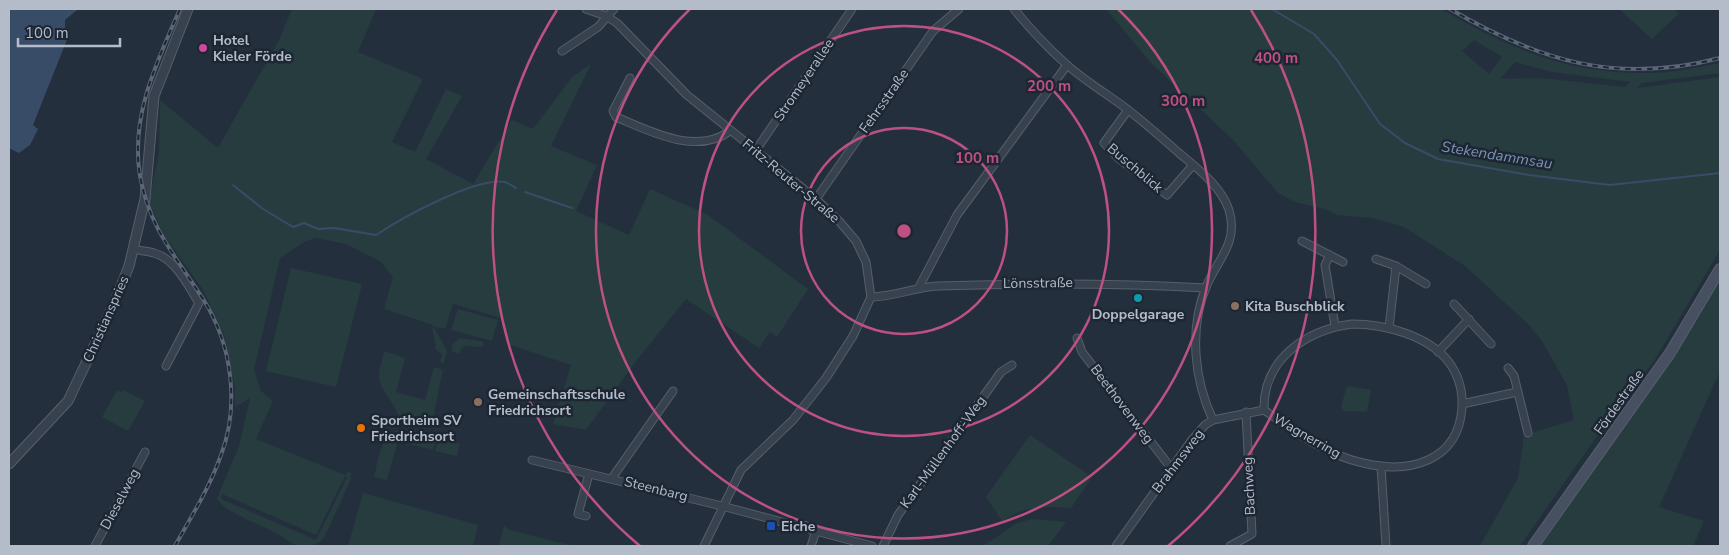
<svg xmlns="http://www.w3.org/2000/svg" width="1729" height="555" font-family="'Nunito Sans',sans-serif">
<rect width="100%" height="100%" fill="#242f3e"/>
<g fill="#263c3f" fill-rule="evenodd">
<path d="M292 9H376L358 52 423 79 392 142 415 152 446 89 462 96 426 159 473 184 512 120 533 129 572 77 591 64 551 146 597 165 576 211 629 235 650 189 708 215 808 289 777 337 770 332 759 348 686 299 637 360 586 430 553 424 571 365 510 345 501 318 453 304 445 329 433 326 447 350 444 363 440 362 442 354 435 349C437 340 431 333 433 325L384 309 393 277 381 262 346 244 316 238 306 241 280 258 254 370 261 391 273 401 256 439 345 475 347 472 351 473V479L324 538C318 544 309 548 299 546 292 545 283 536 276 533 262 525 221 511 217 498L239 446 250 398 235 407V388L224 335 203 290 164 235 149 203 159 152 160 100 218 148 280 38ZM345 476 347 477 316 540 221 499 222 494 316 535Z"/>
<path d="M1106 9H1441C1509 48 1564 73 1645 73 1670 74 1696 67 1720 63V73L1642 83 1637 88 1720 77V250L1654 361 1609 419 1520 546H1480L1518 478 1524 435 1574 420 1567 385 1542 341 1528 324 1465 266 1404 227 1372 218 1337 215 1325 209 1295 202 1278 193 1232 139 1151 63ZM1474 40 1502 57 1489 74 1462 51ZM1515 62 1552 72 1630 82 1625 87 1540 78 1500 79Z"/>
<path d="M1619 9H1674L1679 13 1652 39Z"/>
<path d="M291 268 362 284 336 387 266 371Z"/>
<path d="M1720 277V371L1659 507 1704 521 1693 546H1540L1683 341Z"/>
<path d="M458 309 498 320 492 341 451 330Z"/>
<path d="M459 338 481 341 484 343 483 347 467 346 461 348 460 354 452 351V345Z"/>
<path d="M384 351 405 358 396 392 425 400 434 367 443 370C438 389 436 408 431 427 412 422 397 418 381 433L398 415C393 400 379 390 379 375 379 367 383 359 384 351Z"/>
<path d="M1347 386 1371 390 1367 412 1343 411 1341 406Z"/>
<path d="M117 390 121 393 123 390 145 401 128 431 102 417Z"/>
<path d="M409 429 437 437 433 450 405 443Z"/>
<path d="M401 430 387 480 374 477C378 462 381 430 401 430Z"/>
<path d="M1030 435 1092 477 1071 508C1039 506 1030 505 1002 521L986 497Z"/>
<path d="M439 438 460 444 457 456 435 451Z"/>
<path d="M363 493 478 525 473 546H348Z"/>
<path d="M1032 519 1066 522 1048 546H983L1017 523Z"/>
<path d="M504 526 510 530 573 546H499Z"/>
</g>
<path fill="#394c67" d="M9 9H78L65 20V30L68 37 33 125 38 129 30 145 19 153 9 148Z"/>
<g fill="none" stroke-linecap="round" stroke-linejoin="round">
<g stroke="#394c67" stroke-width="2">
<path d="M1272 9 1314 34 1337 60 1380 124 1405 143 1438 159 1529 175 1610 185 1720 173"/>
<path d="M233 185 263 209 293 227 304 223 318 229 334 228 376 235C400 219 477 176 505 182 508 183 512 186 516 188"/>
<path d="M525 192 572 208"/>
</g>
<g stroke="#565f6c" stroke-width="9">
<g id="minor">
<path d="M586 9 606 16 617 23 687 95 816 199 839 221 856 241 866 262 871 297 853 336 826 378 793 420 741 470 704 546"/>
<path d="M1014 9C1030 29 1047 47 1066 64 1085 81 1107 94 1127 109 1145 123 1162 138 1179 153 1198 169 1221 186 1229 210 1239 243 1217 260 1206 287 1189 329 1194 380 1213 420"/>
<path d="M562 51 598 27 614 9"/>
<path d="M630 78 613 111 616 117C650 131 696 156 730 131"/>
<path d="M1128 110 1104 143 1118 158 1167 195 1193 165"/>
<path d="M756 150 852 9"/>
<path d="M816 199 933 31 959 9"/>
<path d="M1302 241 1343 262"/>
<path d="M134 249C141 251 148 251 154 253 176 259 188 286 199 303L166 366"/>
<path d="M1330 255 1325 265 1335 326"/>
<path d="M1376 259 1396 266 1426 284"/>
<path d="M919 287 957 215 1067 65"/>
<path d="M871 297C894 297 915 287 938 286 1028 283 1116 283 1206 288"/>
<path d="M1454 304 1491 344"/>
<path d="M1352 324C1384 324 1427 335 1448 361 1458 374 1463 391 1462 408 1458 462 1409 474 1363 463 1326 455 1294 431 1264 410 1263 359 1306 330 1352 324Z"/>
<path d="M1389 328 1396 266"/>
<path d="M1077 338 1082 352 1171 468"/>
<path d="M1438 352 1469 319"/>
<path d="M1508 368 1514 376 1528 433"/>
<path d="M1462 404 1517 392"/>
<path d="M532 460 722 506 872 546"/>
<path d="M1381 466 1386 546"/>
<path d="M612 478 673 391"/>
<path d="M586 516 578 514 589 474"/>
<path d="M95 546 145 452"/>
<path d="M811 546 816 531"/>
<path d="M883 546 898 515 1001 372 1012 365"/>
<path d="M1116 546 1191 441 1205 425 1213 420 1264 410"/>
<path d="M1230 546 1252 534 1246 412"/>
</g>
</g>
<g stroke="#565f6c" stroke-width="11">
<path id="tertiary" d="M9 464 68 401 113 306 129 266 145 199 154 96 188 9"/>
</g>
<g stroke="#565f6c" stroke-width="12">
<path id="secondary" d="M1533 546 1670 353 1720 269"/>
</g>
<use href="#minor" stroke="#38414e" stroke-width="7"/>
<use href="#tertiary" stroke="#38414e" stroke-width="9"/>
<use href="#secondary" stroke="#465061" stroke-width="10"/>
<g stroke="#5a6575" stroke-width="4">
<g id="rail">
<path d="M1450 9C1539 61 1617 85 1720 58"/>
<path d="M175 546C191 517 210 487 221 455 240 405 232 344 203 299 176 257 149 227 140 176 130 116 157 62 180 9"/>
</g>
</g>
<use href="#rail" stroke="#1d2633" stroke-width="2" stroke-dasharray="5.5" stroke-linecap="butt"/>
</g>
<g fill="none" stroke="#bd5182" stroke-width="2.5">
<circle cx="904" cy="231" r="103"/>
<circle cx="904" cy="231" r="205"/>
<path d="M1118 9A308 308 0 1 1 690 9"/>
<path d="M640 546A411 411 0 0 1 557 10M1251 10A411 411 0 0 1 1168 546"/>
</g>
<circle fill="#d1479c" stroke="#1d2633" stroke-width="2" cx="203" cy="48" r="5"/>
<circle fill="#0f9aa8" stroke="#1d2633" stroke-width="2" cx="1138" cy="298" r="5"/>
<g fill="#8d6e63" stroke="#1d2633" stroke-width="2">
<circle cx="1235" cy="306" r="5"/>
<circle cx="478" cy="402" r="5"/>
</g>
<circle fill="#e8710a" stroke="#1d2633" stroke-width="2" cx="361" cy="428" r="5"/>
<rect fill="#1a4fb4" stroke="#1d2633" stroke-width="2" x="766" y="521" width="10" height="10" rx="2.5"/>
<g text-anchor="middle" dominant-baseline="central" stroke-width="5" stroke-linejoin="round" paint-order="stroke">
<g font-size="14" font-weight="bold" fill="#b4bcc9" stroke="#1d2633" text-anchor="start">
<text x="213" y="40">Hotel<tspan x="213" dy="16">Kieler Förde</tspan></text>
<text x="1245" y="306">Kita Buschblick</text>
<text x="1138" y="314" text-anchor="middle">Doppelgarage</text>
<text x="488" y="394">Gemeinschaftsschule<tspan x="488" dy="16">Friedrichsort</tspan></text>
<text x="371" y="420">Sportheim SV<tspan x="371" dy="16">Friedrichsort</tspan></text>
<text x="781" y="526">Eiche</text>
</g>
<g font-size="14" fill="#b4bcc9" stroke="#1d2633">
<text transform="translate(804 80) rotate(-56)">Stromeyerallee</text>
<text transform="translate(884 101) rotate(-55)">Fehrsstraße</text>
<text transform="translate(1135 168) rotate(40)">Buschblick</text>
<text transform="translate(791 181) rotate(40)">Fritz-Reuter-Straße</text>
<text transform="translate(1038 283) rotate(-1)">Lönsstraße</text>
<text transform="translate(106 319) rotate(-66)">Christianspries</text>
<text transform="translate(1619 402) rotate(-55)">Fördestraße</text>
<text transform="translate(1122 404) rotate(53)">Beethovenweg</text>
<text transform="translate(1307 436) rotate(30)">Wagnerring</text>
<text transform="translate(943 452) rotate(-54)">Karl-Müllenhoff-Weg</text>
<text transform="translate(1178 461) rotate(-53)">Brahmsweg</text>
<text transform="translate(1249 486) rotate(-93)">Bachweg</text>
<text transform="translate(656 489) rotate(14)">Steenbarg</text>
<text transform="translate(120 499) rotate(-62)">Dieselweg</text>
</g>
<g font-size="15" font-style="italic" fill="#7c92b1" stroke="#1d2633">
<text transform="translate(1497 155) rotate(9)">Stekendammsau</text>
</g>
</g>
<circle cx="904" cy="231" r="8" fill="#bd5182" stroke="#1d2633" stroke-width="2.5"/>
<g font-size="15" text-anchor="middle" font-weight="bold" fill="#bd5182" stroke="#1d2633" stroke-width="5" stroke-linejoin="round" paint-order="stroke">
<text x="1276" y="63">400 m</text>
<text x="1049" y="91">200 m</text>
<text x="1183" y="106">300 m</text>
<text x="977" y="163">100 m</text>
</g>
<rect width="1729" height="555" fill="none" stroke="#b4bcc9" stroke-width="20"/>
<path d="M18 38v8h102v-8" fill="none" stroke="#b4bcc9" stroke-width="2.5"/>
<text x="25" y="38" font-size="15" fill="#b4bcc9" stroke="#1d2633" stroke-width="4" paint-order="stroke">100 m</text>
</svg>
